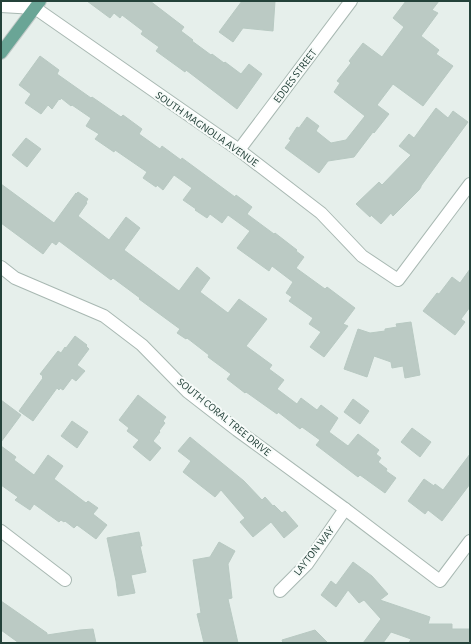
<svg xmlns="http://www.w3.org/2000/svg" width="471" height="644" font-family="'Alegreya Sans',sans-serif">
<rect width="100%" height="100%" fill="#e6efeb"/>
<g fill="#bbcac4" stroke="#b8c9c2">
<path d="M87 1H150L184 27 181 31 193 40 192 41 211 55 212 54 224 63 225 62 241 74 249 64 262 74 237 109 186 70 185 72 156 51 159 47 141 34 143 31 122 15 120 18 114 13 110 18Z"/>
<path d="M242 1H275L273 31 243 28 233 42 219 32Z"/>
<path d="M406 1H439L432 10 438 13 421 36 439 50 436 54 453 66 423 106 393 84 377 105 389 114 374 133 373 132 354 157 328 161 319 173 285 148 291 140 289 139 297 127 299 128 307 117 319 126 316 131 331 143 346 140 365 116 334 92 340 83 337 81 351 63 349 61 363 43 382 57 404 27 393 18Z"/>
<path d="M40 56 59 70 57 74 91 98 92 97 121 117 123 115 142 129 139 134 160 149 162 146 181 160 182 158 235 197 236 195 252 207 247 214 274 234 275 233 297 250 296 251 304 257 296 268 325 289 327 287 355 308 343 324 348 326 324 357 310 347 321 332 309 324 313 318 289 301 292 297 286 293 293 282 272 266 269 271 237 248 250 231 228 215 222 223 210 214 207 218 195 210 196 209 183 200 192 188 174 175 163 190 157 185 156 187 143 178 147 172 115 150 114 152 95 139 99 134 86 126 91 118 72 105 71 106 61 98 60 100 59 99 52 109 48 105 41 114 25 103 31 94 19 85Z"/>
<path d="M436 108 448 118 453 111 468 122 421 186V187L419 190 393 216 391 213 381 224 371 215 370 217 356 204 379 182 382 185 411 155 399 146 409 134 414 138Z"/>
<path d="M26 138 41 149 27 167 12 155Z"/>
<path d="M1 184 54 223 76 193V194L78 192 88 199 86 202 87 203 78 216 109 240 126 217 140 228 124 250 179 291 197 267 210 278 200 292 228 313 239 299 267 319 246 346 272 365 269 369 284 380 277 389 297 404 301 398 317 410 321 405 338 418 329 432 348 446 358 434 379 450 376 454 381 458 378 462 387 469 386 471 396 478 385 493 360 475 358 477 316 445 320 440 302 427 300 429 278 412 277 414 246 392 245 393 227 379 231 374 208 357 209 355 187 338 186 339 177 333 180 329 139 299 140 298 113 278 111 280 59 241 56 245 52 242 43 254 1 223Z"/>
<path d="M470 269V307L461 319 465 322 455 335 423 311 437 293 439 294 452 277 460 283Z"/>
<path d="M411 322 420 375 405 378 403 366 392 368 391 362 374 356 367 377 344 369 358 329 370 333 385 331V329L397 327 396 324Z"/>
<path d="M75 336 87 345 86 346 89 349 77 365 85 371 76 381 72 378 63 390 60 388 59 390 57 388 33 421 19 411 43 378 42 377 43 376 40 374 58 351 61 353 65 347 66 348Z"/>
<path d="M138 395 166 417 163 421 165 423 159 431 160 432 153 441 161 448 150 461 133 447 139 440 127 431 129 428 119 420Z"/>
<path d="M353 399 369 411 360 424 344 412Z"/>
<path d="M1 400 21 415 1 442Z"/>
<path d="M72 421 88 432 77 448 61 436Z"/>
<path d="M412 428 431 442 420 457 401 442Z"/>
<path d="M190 437 244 481 262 500 265 497 273 506 274 505 282 513 285 511 298 526 284 538 271 522 253 537 240 522 245 518 221 490 215 497 183 472 191 461 178 451Z"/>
<path d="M1 446 16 457 14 460 34 475 48 455 63 466 54 479 86 503 88 501 98 508 93 514 107 525 96 539 77 525 74 528 65 521 64 522 61 520 59 522 34 504 30 510 15 500 18 497 1 485Z"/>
<path d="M470 454V484L442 521 428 510 425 514 408 501 424 479 434 486 435 484 443 490Z"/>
<path d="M139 532 142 546H140L146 572 131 575 135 593 118 596 116 581 107 538Z"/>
<path d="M219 542 235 551 228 564 232 598 228 599 238 643H204L197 614 201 613 193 560 210 557Z"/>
<path d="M353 562 372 576 388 594 380 600 430 617 428 624H452V629H470V643H409L411 639 391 632 383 643H363L381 619 364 600 359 603 348 590 336 607 321 595 331 581 336 585Z"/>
<path d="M1 601 47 633V635L80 630 93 629 96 643H19L1 630Z"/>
<path d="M315 630 328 643H283L282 640Z"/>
</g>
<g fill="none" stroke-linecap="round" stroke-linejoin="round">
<g stroke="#a8b8b2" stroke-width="14">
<g id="minor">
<path d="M1 6 35 8 239 150 321 213 362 256 398 280 470 184"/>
<path d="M239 150 351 1"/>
<path d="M1 267 15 278 104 316 142 345 188 392 237 430 345 509 440 581 470 541"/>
<path d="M1 531 65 580"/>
<path d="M280 591 307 564 345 509"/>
</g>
</g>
<g stroke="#c2cac8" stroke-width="14">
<path id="major" d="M1 53 40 1"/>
</g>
<use href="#minor" stroke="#fff" stroke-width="12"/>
<use href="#major" stroke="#6aa596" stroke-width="12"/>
</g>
<g text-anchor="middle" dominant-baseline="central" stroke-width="4" stroke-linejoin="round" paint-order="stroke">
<g font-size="11" fill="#24423a" stroke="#f7fbf9">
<text transform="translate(295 76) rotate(-53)">EDDES STREET</text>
<text transform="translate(207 129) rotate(35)">SOUTH MAGNOLIA AVENUE</text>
<text transform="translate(224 417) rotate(39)">SOUTH CORAL TREE DRIVE</text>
<text transform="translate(314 551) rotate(-52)">LAYTON WAY</text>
</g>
</g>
<rect width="471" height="644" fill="none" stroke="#24423a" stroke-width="4"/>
</svg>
